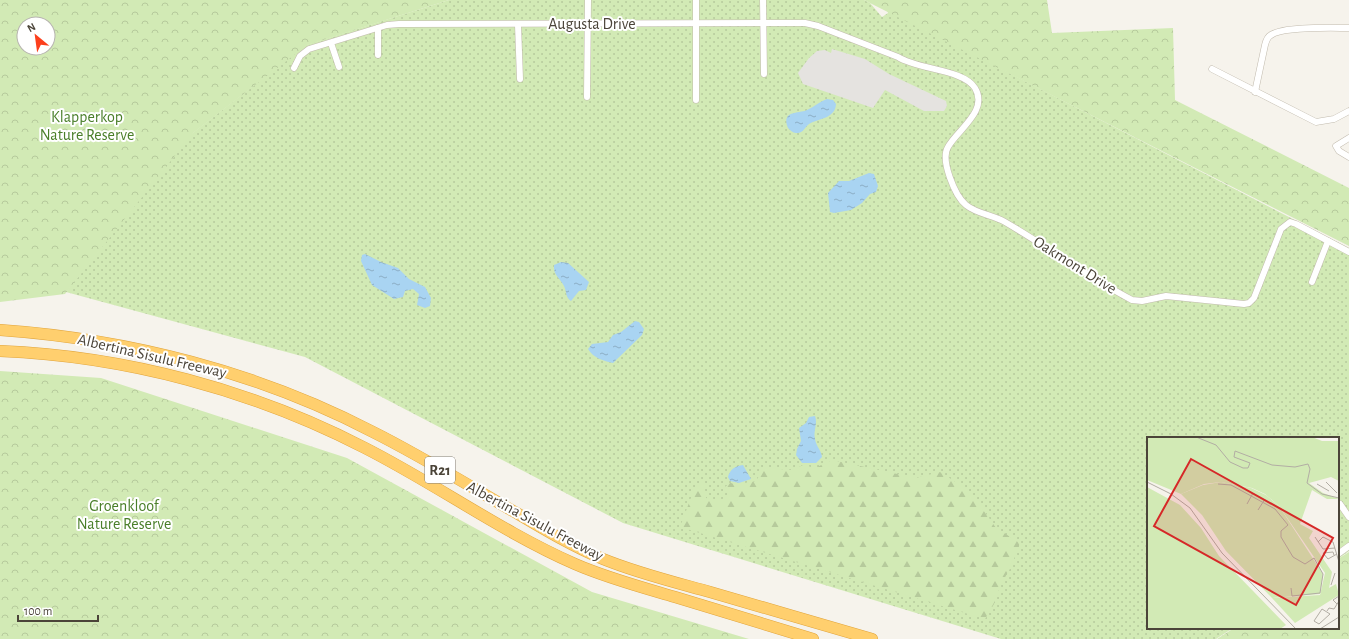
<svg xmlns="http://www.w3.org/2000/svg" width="1349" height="639" font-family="'Alegreya Sans',sans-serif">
<defs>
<pattern id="grass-dots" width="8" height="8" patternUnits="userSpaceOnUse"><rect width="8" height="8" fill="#d2eab5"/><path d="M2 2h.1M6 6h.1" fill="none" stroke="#b6ca9c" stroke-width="1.8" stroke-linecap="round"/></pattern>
<pattern id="forest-firs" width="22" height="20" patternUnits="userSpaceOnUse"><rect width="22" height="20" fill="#d2eab5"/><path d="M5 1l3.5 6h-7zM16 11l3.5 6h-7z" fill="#b6ca9c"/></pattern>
<pattern id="park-crowns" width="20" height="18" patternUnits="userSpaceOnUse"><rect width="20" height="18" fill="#d2eab5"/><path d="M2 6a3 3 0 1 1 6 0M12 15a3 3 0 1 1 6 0" fill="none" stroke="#b6ca9c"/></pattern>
<pattern id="water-ripples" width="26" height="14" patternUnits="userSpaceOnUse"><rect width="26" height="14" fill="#a9d4f2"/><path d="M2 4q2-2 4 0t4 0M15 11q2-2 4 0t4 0" fill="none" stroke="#8caec5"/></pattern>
</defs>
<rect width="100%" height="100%" fill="#f6f3ec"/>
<path fill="url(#grass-dots)" d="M449 0H864L870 3 882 17 888 13 887 10 1349 248V551L1338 559V438H1148V628H1233L1216 639H1001L623 523 305 357 66 292 190 135 306 45Z"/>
<path fill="url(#forest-firs)" d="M832 460 916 478 940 472 965 488 982 508 996 528 1020 543 1011 567 1001 584 994 604 985 619 680 527 695 487 704 482 706 498 719 501 729 495 725 487 730 483 739 484 756 481 764 468 793 470 803 465 815 468Z"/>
<g fill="url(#park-crowns)" fill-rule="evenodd">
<path d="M0 0H449L307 45 193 133 65 294 0 302ZM24 24H48V48H24Z"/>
<path d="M864 0H1047L1052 33 1173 28 1175 100 1349 188V246Z"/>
<path d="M0 371 101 378 347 458 592 592 749 639H0Z"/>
<path d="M1349 552V639H1217L1234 628H1338V559Z"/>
</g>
<path fill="#e5e3e0" d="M832 49 865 59 889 74 946 101 947 106 944 111H924L885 90 873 108 803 84 798 73 809 58 817 51 825 50 831 53Z"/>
<g fill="url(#water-ripples)">
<path d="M827 99 833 100 836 104C835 119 819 118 809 124 805 127 803 134 796 133 793 133 790 130 788 128 781 110 798 114 807 110 814 107 819 102 827 99Z"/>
<path d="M869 173 874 174 878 186 876 192 870 194 862 203 851 210 834 213 830 212 828 193 839 181H849Z"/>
<path d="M365 254 381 262 398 268 409 279 425 287 431 298 430 306 425 308 417 305 419 294 413 289 405 291 403 297 394 299 372 285 361 261 362 255Z"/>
<path d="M561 262 568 263 589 282 586 290 579 291 571 301C565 297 567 292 564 286 560 278 553 275 554 265Z"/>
<path d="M635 321 639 322 644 329 642 335 613 363C604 361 593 358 588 349L592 344 608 342 613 335 621 332Z"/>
<path d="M815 416C818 424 813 431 815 439 816 446 821 450 822 457L816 463H802L796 455 797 449 801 441 799 428 806 423 809 417Z"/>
<path d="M743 465 751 479 739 483 730 481 728 477C730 469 735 466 743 465Z"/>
</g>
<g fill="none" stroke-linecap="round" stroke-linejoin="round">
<g stroke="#c2bbae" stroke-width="7">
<g id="street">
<path d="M763 0 764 74"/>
<path d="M518 25 520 79"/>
<path d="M378 28V55"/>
<path d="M331 43 339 67"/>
<path d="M294 68 300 56 309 49 387 25 399 24 805 23 818 26 898 57C918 70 963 69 975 88 989 111 957 130 948 147 940 160 955 196 966 205 977 214 993 215 1005 222 1048 247 1088 277 1132 300L1142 301 1166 296 1244 304 1249 303 1254 298 1281 229 1290 222 1296 224 1349 252"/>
<path d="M1212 69 1316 122 1334 119 1349 111"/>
<path d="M1255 92 1265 45C1266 41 1267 37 1271 35 1284 26 1332 28 1349 28"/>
<path d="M587 97 588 0"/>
<path d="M696 100V0"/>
<path d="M1349 138 1336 146 1339 151 1349 157"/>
<path d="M1312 282 1328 241"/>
<path d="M1340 504 1349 517"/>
<path d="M1338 554 1349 546"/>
</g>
</g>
<g stroke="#e0a43c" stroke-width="12">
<g id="highway">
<path d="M0 330C128 339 258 372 373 432 423 457 471 487 520 515 547 531 574 547 603 559 637 573 674 582 710 592 764 608 818 623 872 639"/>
<path d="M0 351C125 356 253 390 365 448 436 484 502 532 575 564 607 578 641 587 675 597 721 611 767 625 813 639"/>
</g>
</g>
<use href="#street" stroke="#fff" stroke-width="6"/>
<use href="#highway" stroke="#ffcf6e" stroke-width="11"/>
</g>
<g text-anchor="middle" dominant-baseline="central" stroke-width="4" stroke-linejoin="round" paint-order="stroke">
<rect fill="#fff" stroke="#817c74" stroke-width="1" x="425" y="457" width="30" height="26" rx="3"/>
<g font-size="15" font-weight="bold" fill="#4b4439">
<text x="440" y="470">R21</text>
</g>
<g font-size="16" fill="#4b4439" stroke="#fff">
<text x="592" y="24">Augusta Drive</text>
<text transform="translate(1075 265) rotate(32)">Oakmont Drive</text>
<text transform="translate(152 356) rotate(13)">Albertina Sisulu Freeway</text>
<text transform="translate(535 521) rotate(28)">Albertina Sisulu Freeway</text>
</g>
<g font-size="16" fill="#4a7f2a" stroke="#fff">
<text x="87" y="117">Klapperkop<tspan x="87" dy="18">Nature Reserve</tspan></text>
<text x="124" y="506">Groenkloof<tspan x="124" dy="18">Nature Reserve</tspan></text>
</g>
</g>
<g transform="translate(1147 437)">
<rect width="192" height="192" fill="#f6f3ec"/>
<path d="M74 45 104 51 119 58 132 69 176 137 173 157 125 161 79 114 55 78 34 57 56 48Z" fill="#d2eab5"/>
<path d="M90 114V117L97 116 116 127 120 139 112 145 85 117Z" fill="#d2eab5"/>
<path d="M0 0H165L175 4H191L192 44 184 40 162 46 176 56 192 62H180L165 53 153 87 166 94 162 101 185 135 182 151 189 147 192 158 148 186 125 161 173 158 178 136 132 69 118 57 105 51 74 45 57 47 34 57 0 43ZM0 50 33 68 54 91 72 119 139 188 133 192H0Z" fill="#d2eab5"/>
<path fill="none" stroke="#b2ada4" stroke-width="1" d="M49 0 69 8 83 25 96 31H101L103 26 87 20 88 14 125 28 148 30 161 27 163 32 160 46 175 57 192 61M0 45 24 57 43 71 75 116 149 192M179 45 190 56M71 47 84 48 128 72 141 88 134 94V100L146 120 158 127 167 121 176 137 173 156 145 159 144 151M170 47 182 54M100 67 106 56M111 73 118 62M168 100 176 112 188 111M171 105 176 100 186 105 192 125M187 118 186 115 176 116 181 122 190 117M184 148 188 136M190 167 186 163 192 159M175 172 183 177 172 187 167 184ZM180 174 182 171 187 172 192 164M173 192 192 180"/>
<path fill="#d62828" fill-opacity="0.15" stroke="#d62828" stroke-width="2" d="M44 22 186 101 149 168 7 89Z"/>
<rect width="192" height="192" fill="none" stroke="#4b4439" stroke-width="2"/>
</g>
<g transform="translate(36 36) rotate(331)"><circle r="19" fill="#ffffff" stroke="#b7b4b0"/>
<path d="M0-3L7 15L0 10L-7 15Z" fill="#fc3f1d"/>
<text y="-6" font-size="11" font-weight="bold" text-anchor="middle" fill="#4b4439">N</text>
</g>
<path d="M18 615v6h80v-6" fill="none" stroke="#4b4439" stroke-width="2"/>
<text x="24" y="615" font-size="12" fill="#4b4439" stroke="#ffffff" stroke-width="3" paint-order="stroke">100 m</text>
</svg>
